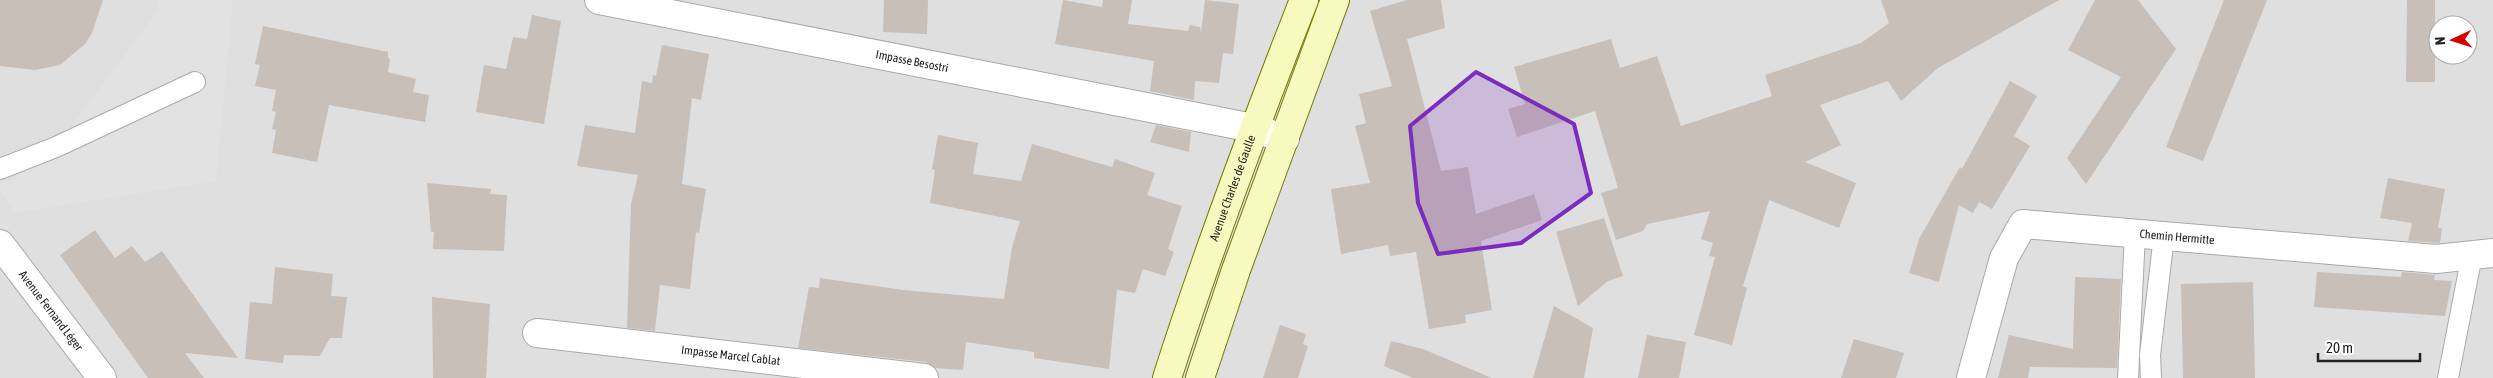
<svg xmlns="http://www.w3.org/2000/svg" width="2493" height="378" font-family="'Asap Condensed',sans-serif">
<rect width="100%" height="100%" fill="#f2efe9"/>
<path fill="#e0dfdf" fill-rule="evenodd" d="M0 0H2493V378H0ZM2438 25H2468V55H2438Z"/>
<path fill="#e2e2e2" d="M156 0H233L216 181 15 213 0 191V186L46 160 159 9Z"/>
<g fill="#c7bfb8">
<path d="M0 0H103L92 33 85 44 60 65 35 70 0 66Z"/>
<path d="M884 0H928L927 34 883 32Z"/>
<path d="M1063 0 1102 7 1103 0H1132L1128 24 1188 31 1190 25 1200 27 1201 33 1205 0 1239 4 1233 54 1223 53 1219 83 1195 81 1194 100 1150 91 1154 61 1055 44Z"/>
<path d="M1407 0H1441L1445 28 1407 39 1441 171 1468 167 1476 214 1534 194 1542 220 1481 241 1492 310 1465 315 1466 323 1429 329 1416 252 1390 256 1388 245 1341 254 1331 189 1370 183 1355 126 1366 123 1359 94 1392 86 1370 11Z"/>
<path d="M1881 0H2059L1938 68 1901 101 1888 81 1820 105 1841 145 1805 162 1856 183 1839 228 1769 200 1743 286 1747 288 1732 345 1694 335 1715 257 1709 256 1713 243 1701 239 1710 211 1647 224 1643 231 1616 240 1601 193 1618 188 1595 111 1517 137 1508 109 1525 104 1514 67 1611 39 1620 68 1657 56 1681 126 1772 96 1765 75 1861 43 1889 23Z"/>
<path d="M2095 0H2138L2176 49 2086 184 2067 158 2121 77 2068 50Z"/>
<path d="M2224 0H2267L2203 161 2166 147Z"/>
<path d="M2407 0H2435V82H2406Z"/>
<path d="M532 15 561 21 544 124 476 112 484 65 506 69 513 37 527 39Z"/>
<path d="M263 26 388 52V58L390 59 388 72 416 79 413 92 429 95 425 122 329 105 317 162 272 153 276 130 272 129 276 112 272 111 276 90 255 86 260 65 255 64Z"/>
<path d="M662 45 709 54 701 100 692 98 682 184 706 189 699 233 696 232 690 289 660 285 655 331 627 328 631 204 638 175 577 166 585 125 635 133 642 81 652 83 653 75 656 76Z"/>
<path d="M2010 81 2037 96 2014 136 2030 146 1992 209 1979 202 1973 213 1959 205 1939 282 1909 273 1919 239 1960 167 1962 169Z"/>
<path d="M1156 125 1191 132 1189 152 1150 142Z"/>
<path d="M938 135 978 143 973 174 1021 181 1032 144 1112 167 1115 159 1155 173 1147 195 1182 206 1168 249 1174 252 1165 276 1143 269 1135 293 1117 290 1109 369 1034 358V352L966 342 963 370 935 368 926 362 798 348 809 287 819 288 820 278 903 290 1004 299 1012 247 1020 221 930 203 935 170 932 169Z"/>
<path d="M2388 178 2445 189 2438 228H2442L2440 243 2408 241 2412 223 2380 218Z"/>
<path d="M427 183 491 189 490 194 507 195 504 251 433 249 434 232H431Z"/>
<path d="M1604 218 1623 276 1608 281 1578 306 1556 232Z"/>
<path d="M95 230 115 258 132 246 145 262 162 251 238 358 185 353 204 378H148L60 255Z"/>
<path d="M275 267 333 274 331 296 347 297 342 338H330L320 356 284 355 283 363 245 359 250 302 272 304Z"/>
<path d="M2317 272 2401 277 2402 272 2435 275 2434 280 2452 281 2445 316 2314 307Z"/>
<path d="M2075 277 2121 279 2117 368 2030 367 2028 378H1998L2009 335 2073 349Z"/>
<path d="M2253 282 2255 378H2183L2181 284Z"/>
<path d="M432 297 490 304 486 378H433Z"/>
<path d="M1554 306 1593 328 1584 378H1533Z"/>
<path d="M1280 325 1306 334 1303 344 1308 346 1298 378H1263Z"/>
<path d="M1647 335 1686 342 1679 378H1638Z"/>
<path d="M1854 339 1904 353 1896 378H1841Z"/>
<path d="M1391 341 1423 349 1492 378H1413L1384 366Z"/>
</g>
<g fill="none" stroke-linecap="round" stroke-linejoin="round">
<g stroke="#a9a9a9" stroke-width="22">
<g id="service">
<path d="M0 169 56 147 195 82"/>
<path d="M2128 378 2135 233"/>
<path d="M2151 378 2150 355 2164 236"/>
<path d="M2448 378 2472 255"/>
</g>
</g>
<g stroke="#a9a9a9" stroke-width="30">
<g id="minor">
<path id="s1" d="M599 0 1253 128 1285 139"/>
<path id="s2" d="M0 244 102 378"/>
<path id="s3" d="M537 333 924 378"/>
<path id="s4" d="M1971 378 2004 258 2023 224 2436 259 2493 253"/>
</g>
</g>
<g stroke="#707d05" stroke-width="30">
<g id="secondary">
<path id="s5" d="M1167 378C1208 250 1255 125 1304 0"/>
<path d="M1200 378 1236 270 1335 0"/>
</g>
</g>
<use href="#service" stroke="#fff" stroke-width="20"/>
<use href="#minor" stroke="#fff" stroke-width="28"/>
<use href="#secondary" stroke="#f7fabf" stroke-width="28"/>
</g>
<path fill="#7b2cbf" fill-opacity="0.2" stroke="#7b2cbf" stroke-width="4" stroke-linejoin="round" d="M1476 72 1574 124 1591 193 1521 243 1438 254 1418 203 1410 126Z"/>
<g text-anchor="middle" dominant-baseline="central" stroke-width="4" stroke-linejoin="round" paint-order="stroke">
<g font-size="12" fill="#222" stroke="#fff">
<text stroke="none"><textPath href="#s1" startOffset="319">Impasse Besostri</textPath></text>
<text stroke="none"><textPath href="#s5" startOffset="201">Avenue Charles de Gaulle</textPath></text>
<text stroke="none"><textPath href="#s4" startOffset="318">Chemin Hermitte</textPath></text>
<text stroke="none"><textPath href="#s2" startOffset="84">Avenue Fernand Léger</textPath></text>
<text stroke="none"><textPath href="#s3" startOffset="195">Impasse Marcel Cablat</textPath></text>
</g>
</g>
<g transform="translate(2453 40) rotate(266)"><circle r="24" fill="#ffffff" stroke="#a7a7a7"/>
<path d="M0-4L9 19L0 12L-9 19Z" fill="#d40000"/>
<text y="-8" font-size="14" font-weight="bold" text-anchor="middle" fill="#222222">N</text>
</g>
<path d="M2318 353v8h102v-8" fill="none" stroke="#222222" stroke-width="2.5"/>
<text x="2326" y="353" font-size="15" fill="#222222" stroke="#ffffff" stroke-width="4" paint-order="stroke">20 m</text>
</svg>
